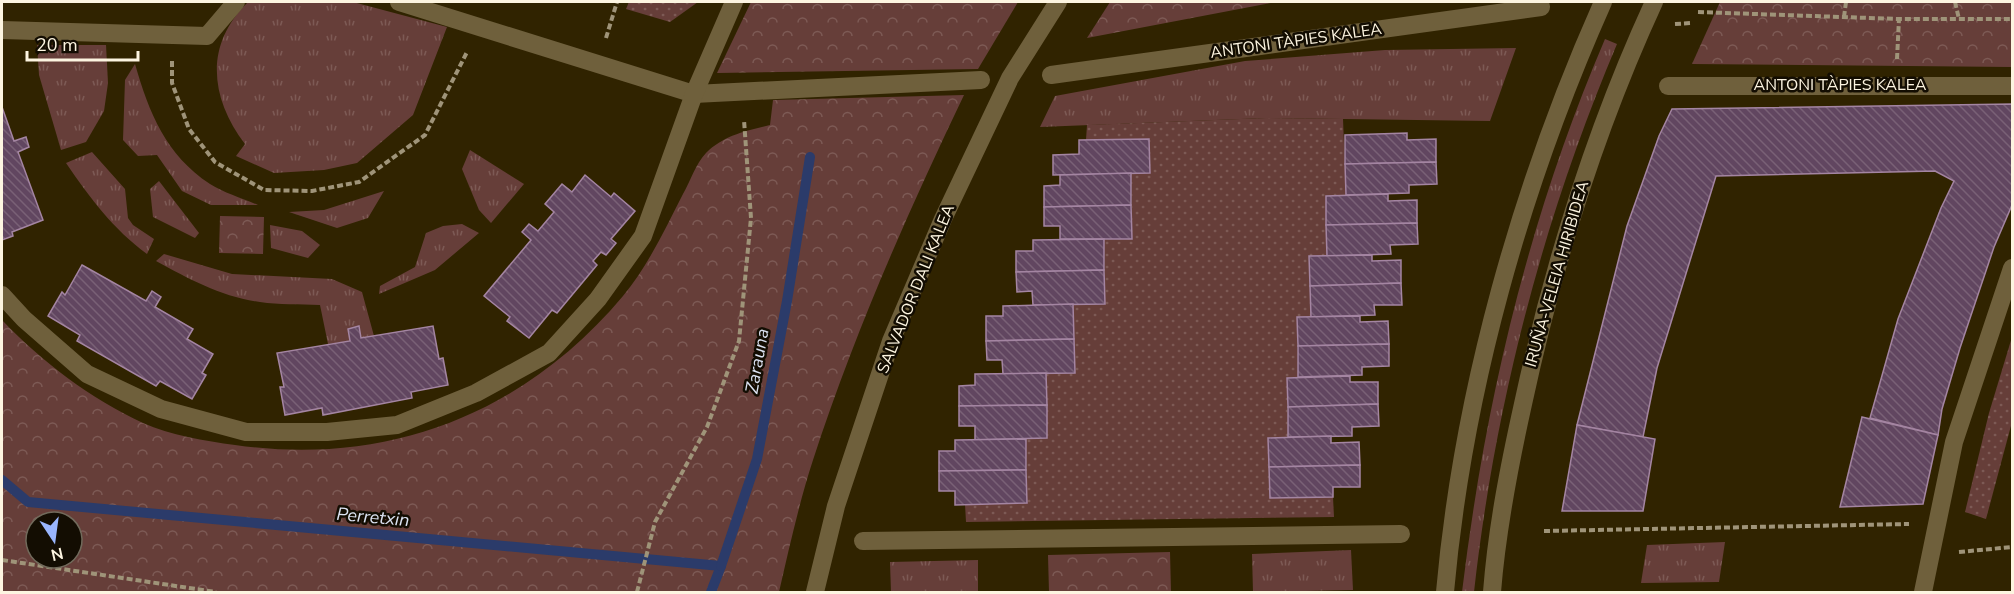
<svg xmlns="http://www.w3.org/2000/svg" width="2014" height="594" font-family="'Nunito Sans',sans-serif">
<defs>
<pattern id="grass-tufts" width="24" height="20" patternUnits="userSpaceOnUse" patternTransform="scale(1.5)"><rect width="24" height="20" fill="#663e39"/><path d="M3 7l-1-3M5 7V3M7 7l1-3M15 17l-1-3M17 17v-4M19 17l1-3" fill="none" stroke="#7d5a55"/></pattern>
<pattern id="park-crowns" width="20" height="18" patternUnits="userSpaceOnUse" patternTransform="scale(1.5)"><rect width="20" height="18" fill="#663e39"/><path d="M2 6a3 3 0 1 1 6 0M12 15a3 3 0 1 1 6 0" fill="none" stroke="#7d5a55"/></pattern>
<pattern id="garden-dots" width="8" height="8" patternUnits="userSpaceOnUse" patternTransform="scale(1.5)"><rect width="8" height="8" fill="#663e39"/><path d="M2 2h.1M6 6h.1" fill="none" stroke="#7d5a55" stroke-width="1.8" stroke-linecap="round"/></pattern>
<pattern id="building-back-hatch" width="6" height="6" patternUnits="userSpaceOnUse" patternTransform="scale(1.5)"><rect width="6" height="6" fill="#614660"/><path d="M-1 5l2 2M0 0l6 6M5-1l2 2" fill="none" stroke="#796176"/></pattern>
</defs>
<rect width="100%" height="100%" fill="#302300"/>
<g fill="url(#grass-tufts)">
<path d="M248 2H353L447 27 413 115 357 163 324 170 274 173 236 156 245 144C210 98 204 45 248 2Z"/>
<path d="M1605 39 1617 44C1543 219 1495 404 1474 592H1462C1485 402 1529 216 1605 39Z"/>
<path d="M37 45H106L108 83 104 111 86 142 61 150 39 75Z"/>
<path d="M1516 48 1490 121 1266 118 1040 127 1055 96 1245 61 1385 50Z"/>
<path d="M135 64C149 113 166 155 210 184 224 193 242 198 258 205H211L182 191 157 155 138 156 123 140 125 80Z"/>
<path d="M470 150 524 184 491 223 479 210 462 169Z"/>
<path d="M92 152 125 189 128 218 133 225 154 239 147 254C113 229 90 198 66 163Z"/>
<path d="M159 181 199 233 195 238 153 217 150 189Z"/>
<path d="M384 191 368 218 337 228 289 212 324 210Z"/>
<path d="M462 224 479 233 435 270 379 294 380 286 415 267 426 233 443 226Z"/>
<path d="M270 225 302 231 320 245 308 258 271 248Z"/>
<path d="M164 254 232 274 332 279 362 292 374 336 361 338 358 327 348 329 350 341 328 344 320 305C300 304 279 305 260 302 222 297 189 279 156 261Z"/>
<path d="M1725 542 1719 582 1641 583 1647 545Z"/>
<path d="M1351 550 1353 590 1253 592 1252 554Z"/>
<path d="M978 560V592H891L890 562Z"/>
</g>
<g fill="url(#park-crowns)" fill-rule="evenodd">
<path d="M751 2H1018L978 69 717 73Z"/>
<path d="M1110 2H1276L1087 38Z"/>
<path d="M1720 2H2012V67L1692 64Z"/>
<path d="M964 95C907 214 854 334 813 460 799 503 789 549 779 592H2V320C41 361 91 399 143 423 170 435 205 441 235 445 387 467 524 414 623 296 648 266 665 229 683 194 690 182 696 163 706 153 724 135 746 131 770 125L773 100ZM36 522H72V558H36Z"/>
<path d="M220 216 264 217 263 254 219 253Z"/>
<path d="M1170 552 1171 592H1049L1048 555Z"/>
</g>
<g fill="url(#garden-dots)">
<path d="M629 2H698L670 22 626 9Z"/>
<path d="M1266 118 1343 119 1346 195 1326 196 1327 256H1309L1311 317H1297L1298 377 1287 378 1288 437 1268 439 1270 498 1333 497 1334 517 966 522 965 504 1027 503 1026 439 1047 438 1046 373 1075 372 1073 304H1105L1104 239 1132 238 1131 173H1150L1149 139 1086 140 1087 125Z"/>
<path d="M2012 337V422L1986 519 1965 512 1989 413Z"/>
</g>
<g fill="none" stroke-linecap="round" stroke-linejoin="round">
<g stroke="#2b3b6a" stroke-width="10">
<path d="M2 480 28 502 721 566 711 592"/>
<path d="M721 566 757 459 787 301 810 157"/>
</g>
</g>
<g fill="url(#building-back-hatch)" stroke="#a485a2" stroke-width="1.5">
<path d="M2012 104V205L1994 247 1960 348 1942 409 1938 435 1870 418 1898 319 1941 208 1954 181 1935 171 1716 176 1657 368 1643 437 1577 425 1627 226 1659 136 1672 109Z"/>
<path d="M2 107 14 141 26 137 29 147 18 152 43 220 12 232 13 236 2 240Z"/>
<path d="M1407 133V140L1436 139V162L1345 164V135Z"/>
<path d="M1149 139 1150 173 1053 175V155L1079 154V140Z"/>
<path d="M1436 162 1437 184 1409 185V193L1346 195 1345 164Z"/>
<path d="M1131 173V205L1044 207V186L1060 185V175Z"/>
<path d="M585 175 611 197 614 193 635 211 611 239 616 243 606 255 601 252 593 261 597 265 557 313 552 310 529 338 507 321 510 317 484 296 531 240 522 232 529 224 538 231 554 212 545 204 562 184 572 192Z"/>
<path d="M1388 194V201L1417 200V223L1326 225V196Z"/>
<path d="M1131 205 1132 239H1060V226H1044V207Z"/>
<path d="M1417 223 1418 244 1390 245 1391 254 1327 256 1326 225Z"/>
<path d="M1104 239V270L1016 272V251H1033V240Z"/>
<path d="M1372 255V261L1401 260V283L1310 286 1309 256Z"/>
<path d="M82 265 146 301 152 291 161 297 155 307 193 329 187 339 213 354 202 373 206 375 192 399 160 381 156 386 77 341 80 335 48 316 62 292 65 295Z"/>
<path d="M1104 270 1105 304 1033 305 1032 291 1017 292 1016 272Z"/>
<path d="M1401 283 1402 305H1374L1375 315 1311 317 1310 286Z"/>
<path d="M1073 304 1074 339 986 341V316H1003V306Z"/>
<path d="M1360 316V322L1388 321 1389 344 1298 346 1297 317Z"/>
<path d="M359 326 361 338 433 326 439 359 443 358 448 385 411 392 412 398 323 415 322 408 285 415 280 387H284L277 353 350 341 348 329Z"/>
<path d="M1074 339 1075 373 1003 374 1002 360H987L986 341Z"/>
<path d="M1389 344V366L1362 367V375L1298 377V346Z"/>
<path d="M1046 373 1047 405 959 406V386L975 385V374Z"/>
<path d="M1350 376V382H1378V404L1288 407 1287 378Z"/>
<path d="M1378 404 1379 426 1352 427V436L1288 437V407Z"/>
<path d="M1047 405V438L975 440V426H959V406Z"/>
<path d="M1862 417 1938 435 1923 504 1840 507Z"/>
<path d="M1577 425 1655 439 1643 511H1562Z"/>
<path d="M1331 436V443L1359 442 1360 465 1269 467 1268 438Z"/>
<path d="M1026 439V470L939 471V451H955V440Z"/>
<path d="M1360 465V487H1333V497L1270 498 1269 467Z"/>
<path d="M1026 470 1027 503 955 505V491H939V471Z"/>
</g>
<g fill="none" stroke-linecap="round" stroke-linejoin="round">
<g stroke="#9f9479" stroke-width="4" stroke-dasharray="6 3" stroke-linecap="butt">
<path d="M1955 2 1959 19"/>
<path d="M1698 12 1899 19H2012"/>
<path d="M1844 17 1846 2"/>
<path d="M1675 24 1692 23"/>
<path d="M606 38 617 2"/>
<path d="M1897 59 1899 19"/>
<path d="M172 61V83L189 129 215 162 264 190 312 191 359 182 425 135 467 52"/>
<path d="M1544 531 1909 524"/>
<path d="M1959 552 2012 547"/>
<path d="M2 560 216 592"/>
<path d="M637 592 655 522 707 427 739 341 751 218 744 120"/>
</g>
<g stroke="#6f603c" stroke-width="18">
<path d="M399 2 694 94 981 80"/>
<path d="M2 30 207 36 236 2"/>
<path d="M1051 75 1541 7"/>
<path d="M1668 86H2012"/>
<path d="M2 295 24 319 87 374 161 409 246 432H327L397 425 476 393 549 353 598 299 643 236 694 94 734 2"/>
<path d="M863 541 1401 534"/>
<path d="M815 592 836 506 891 341 943 219 1010 78 1058 2"/>
<path d="M1445 592C1463 391 1521 186 1603 2"/>
<path d="M1492 592C1497 528 1509 467 1523 404 1553 265 1595 130 1654 2"/>
<path d="M1923 592 1954 442 2012 268"/>
</g>
</g>
<g text-anchor="middle" dominant-baseline="central" stroke-width="5" stroke-linejoin="round" paint-order="stroke">
<g font-size="16" fill="#fdf5e1" stroke="#130d02">
<text transform="translate(1296 41) rotate(-8)">ANTONI TÀPIES KALEA</text>
<text x="1840" y="85">ANTONI TÀPIES KALEA</text>
<text transform="translate(1557 274) rotate(-74)">IRUÑA-VELEIA HIRIBIDEA</text>
<text transform="translate(916 289) rotate(-68)">SALVADOR DALI KALEA</text>
</g>
<g font-size="18" font-style="italic" fill="#dbe2f1" stroke="#130d02">
<text transform="translate(757 361) rotate(-80)">Zarauna</text>
<text transform="translate(373 517) rotate(5)">Perretxin</text>
</g>
</g>
<rect width="2014" height="594" fill="none" stroke="#fdf5e1" stroke-width="6"/>
<g transform="translate(54 540) rotate(167)"><circle r="28" fill="#130d02" stroke="#716a5b" stroke-width="1.5"/>
<path d="M0-4.5L10 22L0 15L-10 22Z" fill="#99b5fd"/>
<text y="-9" font-size="16" font-weight="bold" text-anchor="middle" fill="#fdf5e1">N</text>
</g>
<path d="M27 51v9h111v-9" fill="none" stroke="#fdf5e1" stroke-width="3"/>
<text x="36" y="51" font-size="18" fill="#fdf5e1" stroke="#130d02" stroke-width="4.5" paint-order="stroke">20 m</text>
</svg>
